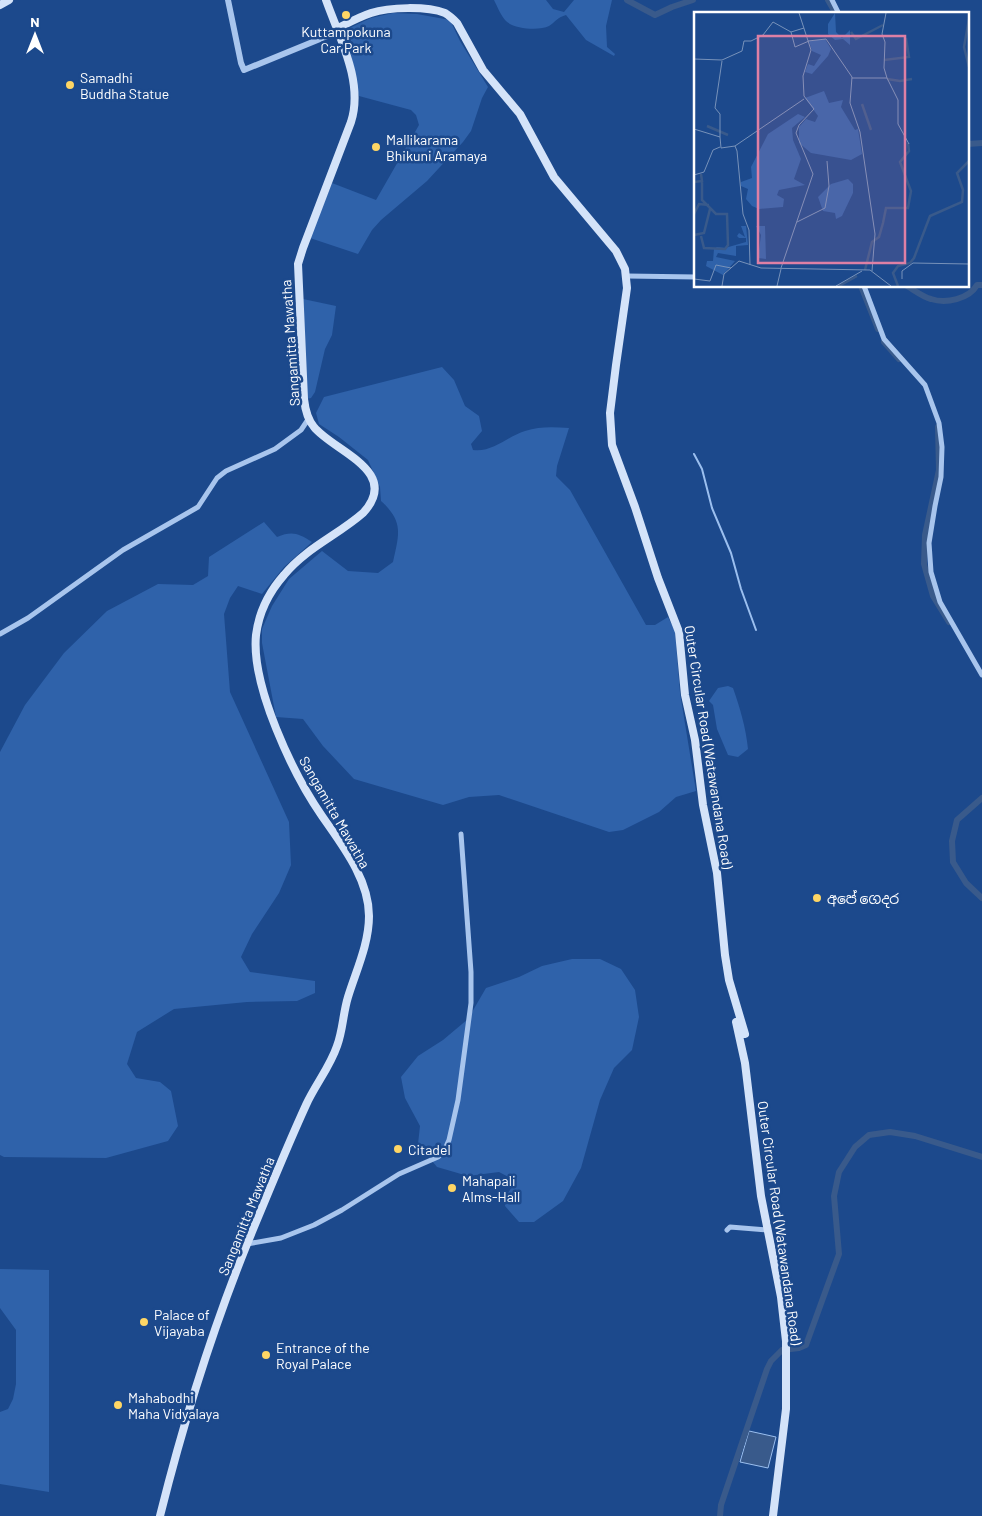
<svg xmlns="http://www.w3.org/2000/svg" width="982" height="1516" font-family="Barlow,'Noto Sans Sinhala',sans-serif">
<rect width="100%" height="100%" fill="#1c498c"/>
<g fill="#2f62aa">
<path d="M494 0H546L553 9 564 12 574 0H612L606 26 607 47 615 54 614 56 586 40 566 15C558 17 555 22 549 26 539 31 514 29 506 21 501 16 497 6 494 0Z"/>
<path d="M393 13 417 14 450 20 460 41 488 87 482 98 471 131 463 142 427 181 381 220 372 230 358 254 310 238 332 183 376 200 419 125 416 115 411 110 359 96 350 49 343 31 371 18Z"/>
<path d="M303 299 336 306 332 335 325 349 315 392 311 398 307 399Z"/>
<path d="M442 367 454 380 465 406 479 416 482 431 471 444 473 450C492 453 508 436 525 431 540 426 554 427 569 428L557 466 556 476 570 490 646 625H655L668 617 675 631 680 693 696 791 676 797 659 812 623 830 609 832 499 795 469 797 443 805 354 779 323 746 303 719 276 717 262 643V629L272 606 289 579 322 551 348 571 378 573 393 562C399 534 404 522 381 501L380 487 368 460 339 437 319 424 316 413 324 397Z"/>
<path d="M264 522 277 537C292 531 298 533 312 542L284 567 262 594 238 586 230 598 224 614 230 692 289 822 291 865 279 893 252 934 241 957 250 972 315 981V993L297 1001 247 1002 174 1009 137 1032 127 1064 136 1078 160 1082 171 1091 178 1126 168 1141 106 1158 4 1157 0 1155V752L25 705 64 653 107 611 158 584 193 585 208 576 209 557Z"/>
<path d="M728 686 733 688C740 708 746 728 748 749L738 757 728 755 717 729 713 705 709 701 718 688Z"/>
<path d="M572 959H600L621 969 635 990 639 1017 632 1050 614 1068 600 1100 581 1168 563 1201 534 1222H519L505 1206 506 1196 516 1181 499 1172 468 1176 437 1167 418 1144 420 1126 405 1098 401 1077 418 1056 443 1040 468 1019 486 988 519 977 542 966Z"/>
<path d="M0 1269 49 1270V1492L0 1484V1412L8 1409 13 1399 16 1384V1330L0 1308Z"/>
</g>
<path fill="#395a8b" stroke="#9bbfef" d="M749 1431 776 1437 768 1468 740 1462Z"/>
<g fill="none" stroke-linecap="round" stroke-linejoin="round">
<path stroke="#9bbfef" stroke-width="2" d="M694 454 702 469 712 508 731 553 741 589 756 630"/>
<g stroke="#395a8b" stroke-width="6">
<path d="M627 0 655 15 672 7 693 0"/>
<path d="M828 0 836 14"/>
<path d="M968 144 982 143"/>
<path d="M861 286 878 329"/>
<path d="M907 286C914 290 923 297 931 299 946 304 969 299 977 285H982"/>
<path d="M884 342 899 359"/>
<path d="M938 427 939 470 925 535 924 564 933 596 949 622"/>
<path d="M982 798 957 820 952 841 953 862 966 883 982 898"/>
<path d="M720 1516 721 1505 767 1369 771 1361 782 1350 799 1348 806 1345 839 1254 834 1196 839 1172 855 1147 869 1135 890 1132 915 1136 982 1157"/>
</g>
<g stroke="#a8c5ed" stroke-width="5">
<path d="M832 0 839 14"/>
<path d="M627 276 696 277"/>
<path d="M864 286 884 339 925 385 939 423 942 447 941 477 935 506 929 543 931 572 940 602 982 675"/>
<path d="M0 634 28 618 123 550 198 507 217 478 226 471 275 449 301 430 309 418"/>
<path d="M727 1230 730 1227 767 1230"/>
<path d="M247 1244 281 1238 314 1225 342 1210 399 1174 438 1157 445 1149 449 1140 458 1100 471 1003V972L461 834"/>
</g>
<path stroke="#a8c5ed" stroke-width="6" d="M228 0 241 63 244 70 337 32"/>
<g stroke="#d4e3f9" stroke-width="8">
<path d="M0 5 9 0"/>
<path d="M336 29C348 23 359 17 371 13 389 7 427 6 445 13 450 16 453 19 457 23L483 70 520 114 554 177 616 251 625 269 627 288 616 365 610 413 612 445 635 507 658 578 679 632 685 695 695 740 703 805 717 873 725 955 729 980 745 1034 736 1022 745 1063 761 1196 781 1297 786 1341V1409L773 1516"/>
<path d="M160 1516C183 1424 211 1333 247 1244 266 1198 285 1151 306 1105 315 1085 330 1067 337 1046 343 1030 343 1013 348 997 356 971 369 944 369 916 369 879 342 845 322 816 293 774 251 686 256 635 259 611 269 592 284 575 306 548 338 535 363 513 402 471 333 451 314 427 308 420 305 408 304 399L298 264 303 248 351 122C364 82 339 37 326 0"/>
</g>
</g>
<g fill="#fed665" stroke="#1c498c" stroke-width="2">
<circle cx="346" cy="15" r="5"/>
<circle cx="70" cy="85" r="5"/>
<circle cx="376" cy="147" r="5"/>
<circle cx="817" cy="898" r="5"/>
<circle cx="398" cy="1149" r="5"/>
<circle cx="452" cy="1188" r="5"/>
<circle cx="144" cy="1322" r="5"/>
<circle cx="266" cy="1355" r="5"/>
<circle cx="118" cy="1405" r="5"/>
</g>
<g text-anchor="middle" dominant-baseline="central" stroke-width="5" stroke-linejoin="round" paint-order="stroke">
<g font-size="14" fill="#fff" stroke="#1c498c" text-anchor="start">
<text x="346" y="31" text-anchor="middle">Kuttampokuna<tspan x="346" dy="16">Car Park</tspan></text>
<text x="80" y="77">Samadhi<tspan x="80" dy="16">Buddha Statue</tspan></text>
<text x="386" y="139">Mallikarama<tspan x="386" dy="16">Bhikuni Aramaya</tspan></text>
<text x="827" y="898">අපේ ගෙදර</text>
<text x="408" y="1149">Citadel</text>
<text x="462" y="1180">Mahapali<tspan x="462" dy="16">Alms-Hall</tspan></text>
<text x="154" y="1314">Palace of<tspan x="154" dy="16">Vijayaba</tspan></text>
<text x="276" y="1347">Entrance of the<tspan x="276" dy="16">Royal Palace</tspan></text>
<text x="128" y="1397">Mahabodhi<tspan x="128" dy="16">Maha Vidyalaya</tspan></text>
</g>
<g font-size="14" fill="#fff" stroke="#1c498c">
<text transform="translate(290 343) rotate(-94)">Sangamitta Mawatha</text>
<text transform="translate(709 747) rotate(81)">Outer Circular Road (Watawandana Road)</text>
<text transform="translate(335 812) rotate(60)">Sangamitta Mawatha</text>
<text transform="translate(246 1216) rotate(-68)">Sangamitta Mawatha</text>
<text transform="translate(780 1223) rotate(82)">Outer Circular Road (Watawandana Road)</text>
</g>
</g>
<g transform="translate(694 12)">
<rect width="275" height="275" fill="#1c498c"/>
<path d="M141 1 142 20 148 26 156 18V33L149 27 141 28 134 22V12ZM131 27 137 37 134 44 118 62 111 60 114 52 120 54 127 43 118 39 115 29ZM130 79 135 91 149 88 147 95 161 118 164 117 168 142 157 148 117 141 105 131V115L112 107 121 110 124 104 111 86ZM104 102 111 105 98 116 99 128 107 147 100 167 111 173 85 178 83 183 90 187 89 195 65 197 58 194 52 187 54 177 47 174V170L58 166 57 155 74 122ZM154 167 159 172V181L148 204 142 207 141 201 129 199 124 185 137 172ZM47 214H52L54 233 42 234V244L24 241 22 245 41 249 29 263 12 254 13 249H19L20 237 23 235 31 236 52 230V226H45L43 224 45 221 51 225ZM62 214H71L72 247 64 246 67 223Z" fill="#2f62aa"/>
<path fill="none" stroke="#395a8b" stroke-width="2.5" d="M275 7 270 35 275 55M157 20 162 27 189 13M190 48 215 45 212 26M193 67 206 69 218 67M168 92 177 118M13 114 34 123M0 170 8 169 7 162M0 202 5 192 15 193M0 223 10 221 16 197M7 224 10 236 31 237 34 233 33 202H22L8 188V169M171 258 178 230 185 225 189 211 192 196H214L217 179 206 150 215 139 214 131M145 274 163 264M204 274 199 261 204 254 216 251 220 246 236 204 268 190 269 178 263 161 275 149"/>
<path fill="none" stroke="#7792ba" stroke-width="1" d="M192 1 188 22 191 30 190 56 193 66M97 20 101 35 115 29M114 29 132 27 158 65 156 91 166 120 181 222 178 259M0 47 28 48 48 39 50 29H57L69 23 79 10 97 20 110 16M158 66H193L204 88V112L215 132M0 117 26 125 27 136 41 134 43 139 49 202 55 218 56 253M26 125V102L21 96 28 49M41 134 110 87M0 163 10 160 19 138 26 135M103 210 131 196 135 174 133 149M87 256 119 162 102 121 105 113 120 97 110 84 109 64 117 38 105 1M0 267 16 269 22 253 37 256M208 267V259L219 251 275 252M28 274 30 262 45 249 67 256 176 258 197 274M83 274 87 257M142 274 168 259"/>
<path fill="#dd80a5" fill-opacity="0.15" stroke="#dd80a5" stroke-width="2.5" d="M64 24H211V251H64Z"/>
<rect width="275" height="275" fill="none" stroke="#fff" stroke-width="2.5"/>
</g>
<g transform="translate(35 35)" stroke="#1c498c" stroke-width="4" paint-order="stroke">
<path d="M0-4L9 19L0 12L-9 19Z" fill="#ffffff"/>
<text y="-8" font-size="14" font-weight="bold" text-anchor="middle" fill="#ffffff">N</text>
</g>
</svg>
